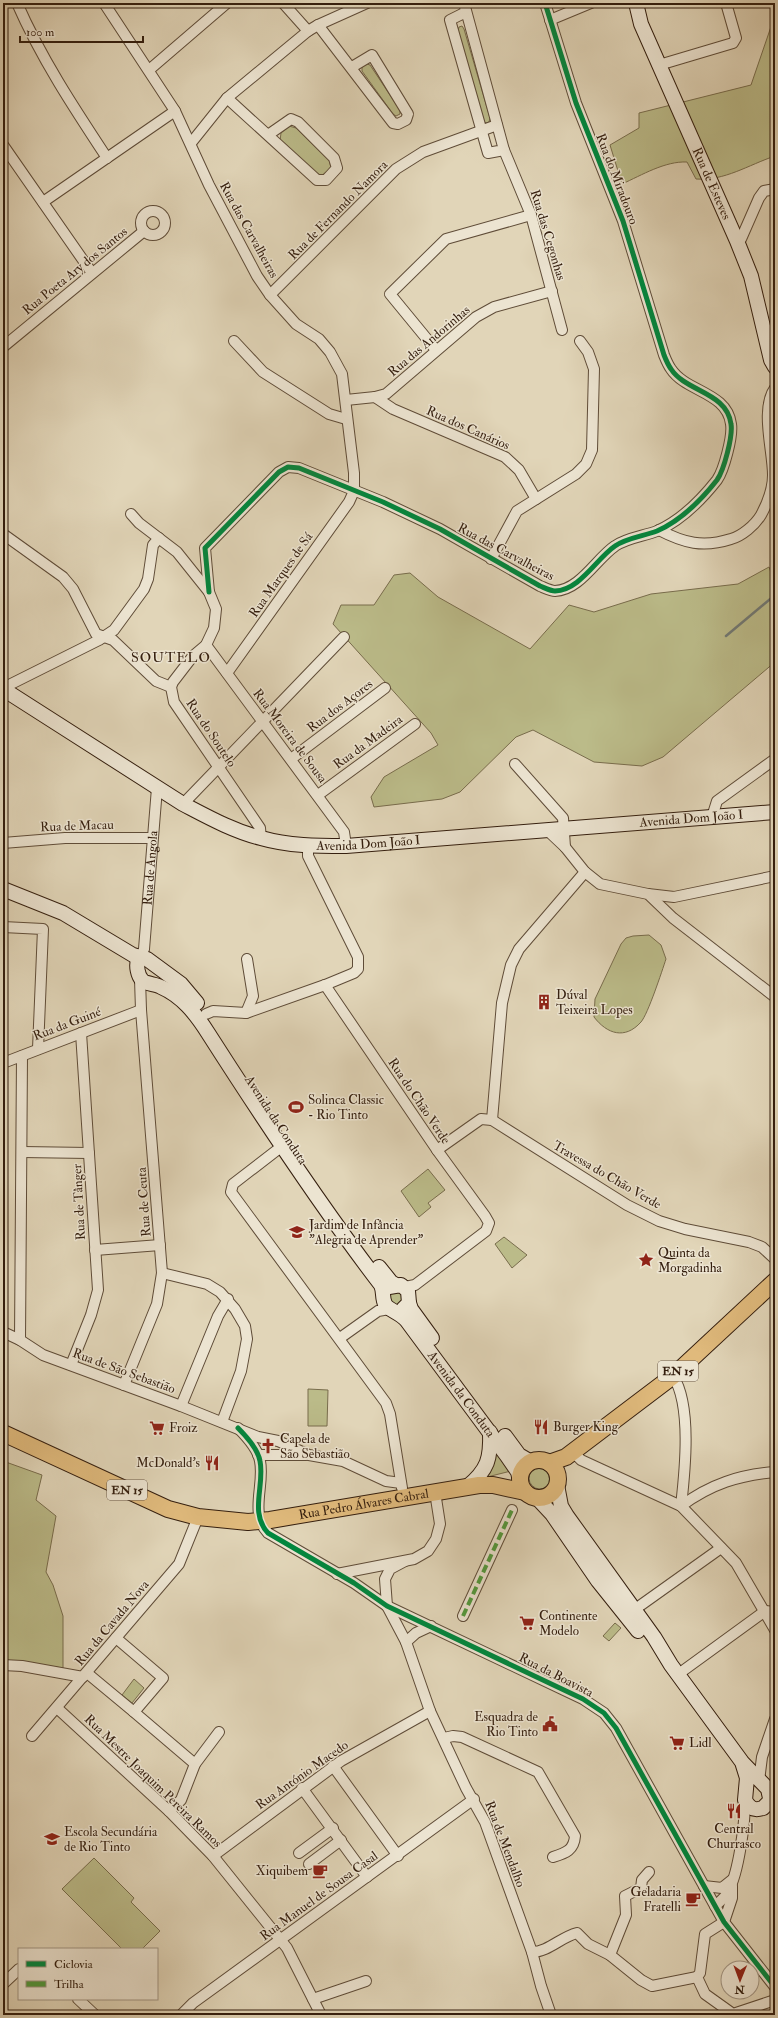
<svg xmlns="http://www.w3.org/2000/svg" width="778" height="2018" font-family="'IM FELL Double Pica',serif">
<rect width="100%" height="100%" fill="#e1d5b8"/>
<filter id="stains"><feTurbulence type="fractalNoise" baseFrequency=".005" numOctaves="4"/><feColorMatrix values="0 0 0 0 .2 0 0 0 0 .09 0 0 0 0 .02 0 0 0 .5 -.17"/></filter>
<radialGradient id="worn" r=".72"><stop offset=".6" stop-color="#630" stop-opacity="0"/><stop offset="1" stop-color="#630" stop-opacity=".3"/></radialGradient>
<g fill="#bbbb89" stroke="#786c4c">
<path d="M775 15V156C748 165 725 181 696 179L687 162C665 161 642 175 622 184L610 145 639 128V113L751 85Z"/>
<path d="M462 26 464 29 490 118 489 122 486 123 483 120 458 31 459 27Z"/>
<path d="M367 64 370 65 400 110V114L396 116 393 114 362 71V67Z"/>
<path d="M289 126 296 128 329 160 331 168 321 176 318 174 280 141 281 133Z"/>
<path d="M769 567 775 583V662L663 757 642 766 594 762 533 730 516 737 460 792 442 799 374 807 371 797 384 777 438 745 431 733 333 624 341 605H374L394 575 410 573 438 597 530 649 569 605 594 612 651 594 738 584Z"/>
<path d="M649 935 661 945 666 959C662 971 648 1014 641 1022 625 1040 607 1034 594 1017L595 999 621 944 626 938 633 936Z"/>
<path d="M428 1169 445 1190 428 1203 431 1207 419 1217 401 1191Z"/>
<path d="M504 1237 527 1255 512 1268 495 1244Z"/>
<path d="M401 1291 404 1301 395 1307 388 1297 389 1294Z"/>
<path d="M308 1389 328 1390 327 1426H308Z"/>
<path d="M495 1446 511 1471 483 1478Z"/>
<path d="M3 1461 42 1475 36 1500 56 1516 46 1572 53 1585 63 1616V1668L17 1662 3 1670Z"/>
<circle cx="540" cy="1478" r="11"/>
<path d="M615 1623 621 1628 609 1641 603 1636Z"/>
<path d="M134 1679 144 1688 132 1703 122 1695Z"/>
<path d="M94 1858 134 1898 131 1902 160 1931 142 1949H122L62 1889Z"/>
</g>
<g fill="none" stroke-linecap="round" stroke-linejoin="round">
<path stroke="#717975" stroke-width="2.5" d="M726 636 775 595"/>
<g stroke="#5f4c38" stroke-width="12">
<g id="street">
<path d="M17 3C41 58 74 108 107 158"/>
<path d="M104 3 175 111 209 185 257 276 270 295 296 324 319 339 330 352 342 374 354 473V491L349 502 227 673"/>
<path d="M283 3 308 31"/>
<path d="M464 3 504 150 488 153 450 20 466 12"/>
<path d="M550 20 591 3"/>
<path d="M318 25 393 123 398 124 406 120 408 114 372 55 352 67"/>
<path d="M659 65 733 43 736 38 726 3"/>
<path d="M149 70 227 3"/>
<path d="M227 98 317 180H326L337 168 334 158 298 122 291 119 268 135"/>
<path d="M191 143 227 98 308 31 318 25 367 3"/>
<path d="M3 145 92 273"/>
<path d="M504 150 531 215 562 330"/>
<path d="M43 202 175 111"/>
<circle cx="153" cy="223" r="12"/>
<path d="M737 241 741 239 759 198 764 191 775 189"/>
<path d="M270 295 396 169 423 152 497 125"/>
<path d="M234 341 263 372 329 414 346 419"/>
<path d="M3 347 144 231"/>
<path d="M436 350 390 294 446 239 531 215"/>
<path d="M375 397 393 409 505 457 519 470 536 499"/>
<path d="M346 400 375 397 386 394 476 317 494 307 552 291"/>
<path d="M131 514 139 523 177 552 209 592 216 609 214 628 206 645 193 656 173 682 171 687 174 702 260 828 261 839"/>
<path d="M659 530C684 543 703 548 731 539 742 536 755 525 761 515 768 502 773 490 773 475 773 450 760 409 775 388"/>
<path d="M3 534 63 577 73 589 96 634 113 640 156 681 171 687"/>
<path d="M491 559 517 511 576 474 586 464 592 450 594 369 588 352 580 341"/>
<path d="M209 592 205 548 279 472 288 467 299 468 383 502 440 529 540 586C545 588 551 591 555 591 580 590 596 559 615 546 626 538 644 536 657 531 680 521 702 499 717 480 724 470 733 436 731 424 727 392 686 392 671 369 668 365 666 360 664 355L623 221 576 103 545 3"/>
<path d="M206 645 344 832 346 846"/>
<path d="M3 688 99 640 114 630 144 589 148 579 153 545 159 538"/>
<path d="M291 759 385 688"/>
<path d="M515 764 563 818 565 847 547 830"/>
<path d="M318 795 415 724"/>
<path d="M183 804 344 637"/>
<path d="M712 817 717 801 775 759"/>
<path d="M3 843 65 838H152"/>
<path d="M565 847 585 872 600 884 648 894 673 918 775 997"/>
<path d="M648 894 674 897 775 876"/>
<path d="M3 927 43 929 38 1049"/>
<path id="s1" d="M140 959 144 949 157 788"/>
<path d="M325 985 437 1150 485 1216 489 1223 486 1231 415 1285 405 1287"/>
<path d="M246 1013 253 996 247 959"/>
<path d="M206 1014 213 1011 246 1013 325 985 354 973 358 969V957L308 856V846"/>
<path d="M3 1063 141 1010"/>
<path d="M492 1120 502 1003 511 965 519 949 585 872"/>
<path d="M281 1147 233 1184 231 1192 386 1403 390 1414 402 1488"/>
<path d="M437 1150 481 1119 492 1120 627 1205 659 1221 685 1229 749 1242 762 1247 775 1259"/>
<path d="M22 1152 89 1153"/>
<path d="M95 1250 160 1245"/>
<path d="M162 1273 207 1284 220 1292 235 1309 245 1326 247 1339 241 1371 222 1422"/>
<path d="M3 1332 20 1340 43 1355 181 1406 258 1437 278 1441 309 1455 343 1461 386 1481 401 1483"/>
<path d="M340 1338 378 1311 389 1309"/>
<path d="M20 1340 22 1056"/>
<path d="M71 1365 91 1315 98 1290 81 1033"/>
<path d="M673 1376C692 1405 685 1471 681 1506"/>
<path d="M124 1385 157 1304 162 1273 141 1010 140 979"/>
<path d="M181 1406 218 1316 228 1299"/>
<path d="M238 1428C247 1437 258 1449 260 1461 265 1485 249 1513 268 1533L354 1583 387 1606 583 1699 604 1713 616 1728 724 1922 775 1987"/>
<path d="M573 1452 581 1460 681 1506 736 1563 775 1630"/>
<path d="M258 1455H306"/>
<path d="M681 1506C711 1484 739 1475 775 1472"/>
<path d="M405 1561 390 1569 385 1579 387 1606 406 1642 430 1711 466 1788 485 1822 532 1952 541 1986 551 2015"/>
<path d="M337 1574 414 1559 428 1551 436 1539 440 1524 435 1492"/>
<path d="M629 1610H634L721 1548"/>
<path d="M463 1616 512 1510"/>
<path d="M406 1642 416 1633 431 1626"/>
<path d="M3 1665 22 1666 83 1677"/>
<path d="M684 1670 765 1611 775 1612"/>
<path d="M87 1673 134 1712 163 1678 116 1638"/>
<path d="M57 1708 169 1811 213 1856 287 1948 321 2015"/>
<path d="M134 1712 195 1764"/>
<path d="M32 1736 179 1564 198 1517"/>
<path d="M444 1738 453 1736 462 1737 538 1772 575 1836C574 1850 566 1853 553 1857"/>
<path d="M333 1766 398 1856"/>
<path d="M759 1781 762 1757 775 1719"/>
<path d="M302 1788 367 1877"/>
<path d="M169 1811 181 1800 195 1764 219 1732"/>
<path d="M299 1853 333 1828"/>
<path d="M213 1856 341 1761 430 1711"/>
<path d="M309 1864 341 1840"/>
<path d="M704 1886 722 1888 732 1880"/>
<path d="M715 1906C719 1902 725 1898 728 1892 739 1872 745 1823 745 1800"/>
<path d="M724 1922 705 1934 700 1973 697 1977 705 1994 733 2014 775 2000"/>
<path d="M724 1922 732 1898V1886"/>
<path d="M532 1952C548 1952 561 1937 577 1933L588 1944 610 1955 641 1980 652 1986 697 1977"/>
<path d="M610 1955 626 1915 625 1896 641 1888 642 1880 649 1872"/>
<path d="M3 1984 19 1969"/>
<path d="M78 1999 95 2015"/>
<path d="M313 1999 366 1981"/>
<path d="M181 2015 193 2003 474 1799"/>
</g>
</g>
<g stroke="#341e0e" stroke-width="16">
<g id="secondary">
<path id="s2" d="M636 3 641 24 737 241 751 276 771 360 775 367"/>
<path id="s3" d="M3 689 183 804C208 817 233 831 261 838 289 846 317 846 346 846L775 812"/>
<path d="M3 889 63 913 133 955 147 959 181 984 197 1003"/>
<path id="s4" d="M144 958 138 960C136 966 138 976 142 980 145 984 156 984 161 987 182 996 196 1014 208 1033 263 1119 319 1204 381 1285 384 1291 382 1298 385 1304 388 1310 401 1313 407 1321L507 1456 518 1472 520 1481"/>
<path d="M379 1267 391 1282 396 1285"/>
<path d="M389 1287 401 1285 408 1291 409 1303 403 1309"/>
<path d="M409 1303 411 1309 432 1338"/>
<path d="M505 1436 519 1455 531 1462"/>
<path d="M557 1485 561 1506 567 1516 654 1637 671 1665 742 1762 768 1789 770 1798 769 1802 763 1808C754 1811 749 1808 745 1800L747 1778 742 1762"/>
<path d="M467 1487C488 1470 491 1458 490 1432"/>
<path d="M537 1498 552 1514 598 1581 638 1631"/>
</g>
</g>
<g stroke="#341e0e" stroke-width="18">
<g id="primary">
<path id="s5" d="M3 1433 168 1509 198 1517 248 1522 270 1520 479 1485H493L525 1492"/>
<circle cx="539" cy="1479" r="19"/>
<path d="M549 1463 566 1457 673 1376 775 1281"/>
</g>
</g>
<use href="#street" stroke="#ece4d1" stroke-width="10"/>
<use href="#secondary" stroke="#ece4d1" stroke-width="14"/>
<use href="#primary" stroke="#e0ba7c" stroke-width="16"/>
<path stroke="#519a3c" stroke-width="4" stroke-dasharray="8 4" stroke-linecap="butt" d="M463 1616 512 1510"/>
<g stroke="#ece4d1" stroke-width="8">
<g id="cycleway">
<path d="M209 592 205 548 279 472 288 467 299 468 383 502 440 529 540 586C545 588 551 591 555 591 580 590 596 559 615 546 626 538 644 536 657 531 680 521 702 499 717 480 724 470 733 436 731 424 727 392 686 392 671 369 668 365 666 360 664 355L623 221 576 103 545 3"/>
<path d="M238 1428C247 1437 258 1449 260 1461 265 1485 249 1513 268 1533L354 1583 387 1606 583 1699 604 1713 616 1728 724 1922 775 1987"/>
</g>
</g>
<use href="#cycleway" stroke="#00873e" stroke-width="5"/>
</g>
<defs>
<g id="building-bare" transform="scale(1.2)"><path d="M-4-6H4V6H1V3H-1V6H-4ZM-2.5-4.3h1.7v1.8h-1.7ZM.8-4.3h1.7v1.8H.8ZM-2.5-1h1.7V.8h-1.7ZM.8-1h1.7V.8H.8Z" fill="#8f2418" stroke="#ece4d1" stroke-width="2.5" paint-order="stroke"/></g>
<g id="stadium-bare" transform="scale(1.2)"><path d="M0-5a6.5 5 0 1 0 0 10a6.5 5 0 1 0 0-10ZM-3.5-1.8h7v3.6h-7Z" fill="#8f2418" stroke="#ece4d1" stroke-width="2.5" paint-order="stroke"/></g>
<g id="school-bare" transform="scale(1.2)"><path d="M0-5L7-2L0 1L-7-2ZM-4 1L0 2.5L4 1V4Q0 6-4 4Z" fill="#8f2418" stroke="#ece4d1" stroke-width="2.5" paint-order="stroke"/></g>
<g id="sight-bare" transform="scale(1.2)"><path d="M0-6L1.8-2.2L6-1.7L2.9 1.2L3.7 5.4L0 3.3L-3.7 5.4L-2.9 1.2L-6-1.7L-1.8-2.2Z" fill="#8f2418" stroke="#ece4d1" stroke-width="2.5" paint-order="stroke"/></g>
<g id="restaurant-bare" transform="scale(1.2)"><path d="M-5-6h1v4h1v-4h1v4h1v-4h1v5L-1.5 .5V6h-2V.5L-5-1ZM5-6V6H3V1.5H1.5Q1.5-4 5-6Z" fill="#8f2418" stroke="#ece4d1" stroke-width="2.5" paint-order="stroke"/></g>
<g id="supermarket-bare" transform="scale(1.2)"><path d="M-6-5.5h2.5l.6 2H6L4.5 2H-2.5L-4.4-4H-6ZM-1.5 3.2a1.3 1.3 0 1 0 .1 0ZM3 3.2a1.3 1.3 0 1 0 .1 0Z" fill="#8f2418" stroke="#ece4d1" stroke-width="2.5" paint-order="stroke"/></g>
<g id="church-bare" transform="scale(1.2)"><path d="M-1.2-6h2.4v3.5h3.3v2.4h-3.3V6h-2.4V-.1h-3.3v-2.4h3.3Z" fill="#8f2418" stroke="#ece4d1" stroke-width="2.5" paint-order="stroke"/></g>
<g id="civic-bare" transform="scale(1.2)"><path d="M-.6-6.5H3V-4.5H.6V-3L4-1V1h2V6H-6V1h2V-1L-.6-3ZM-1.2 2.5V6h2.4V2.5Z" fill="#8f2418" stroke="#ece4d1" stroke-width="2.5" paint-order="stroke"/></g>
<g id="cafe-bare" transform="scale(1.2)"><path d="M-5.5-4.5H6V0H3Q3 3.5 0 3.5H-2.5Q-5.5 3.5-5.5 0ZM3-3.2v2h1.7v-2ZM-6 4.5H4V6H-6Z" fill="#8f2418" stroke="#ece4d1" stroke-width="2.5" paint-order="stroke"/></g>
</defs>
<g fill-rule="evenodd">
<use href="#building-bare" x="544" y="1002"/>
<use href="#stadium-bare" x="296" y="1107"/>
<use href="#school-bare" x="297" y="1232"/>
<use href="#sight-bare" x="646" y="1260"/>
<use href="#restaurant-bare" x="541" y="1427"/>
<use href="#supermarket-bare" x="157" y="1428"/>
<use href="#church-bare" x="268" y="1446"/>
<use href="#restaurant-bare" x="212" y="1463"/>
<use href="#supermarket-bare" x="527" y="1623"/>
<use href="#civic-bare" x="550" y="1724"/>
<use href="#supermarket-bare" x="677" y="1743"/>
<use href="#restaurant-bare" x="734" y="1811"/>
<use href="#school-bare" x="52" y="1839"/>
<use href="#cafe-bare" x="320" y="1871"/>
<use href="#cafe-bare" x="693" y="1899"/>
</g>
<g text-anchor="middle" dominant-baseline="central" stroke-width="3" stroke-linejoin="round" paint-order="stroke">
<g fill="#ece4d1" stroke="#6b5948" stroke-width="1">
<rect x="658" y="1361" width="40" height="20" rx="3"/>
<rect x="107" y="1480" width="40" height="20" rx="3"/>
</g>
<g font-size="12" font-weight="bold" fill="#341e0e">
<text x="678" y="1371">EN 15</text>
<text x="127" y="1490">EN 15</text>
</g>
<g font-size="13" fill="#341e0e" stroke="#ece4d1">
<text transform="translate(617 179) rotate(69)">Rua do Miradouro</text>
<text stroke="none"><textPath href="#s2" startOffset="196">Rua de Esteves</textPath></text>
<text transform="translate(338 210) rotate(-45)">Rua de Fernando Namora</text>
<text transform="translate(249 230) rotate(61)">Rua das Carvalheiras</text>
<text transform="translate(548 235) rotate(73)">Rua das Cegonhas</text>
<text transform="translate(75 271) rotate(-39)">Rua Poeta Ary dos Santos</text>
<text transform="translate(429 341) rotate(-40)">Rua das Andorinhas</text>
<text transform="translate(468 428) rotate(24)">Rua dos Canários</text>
<text transform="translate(506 552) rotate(28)">Rua das Carvalheiras</text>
<text transform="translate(281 575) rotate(-55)">Rua Marques de Sá</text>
<text transform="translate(340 706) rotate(-37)">Rua dos Açores</text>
<text transform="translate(211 733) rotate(56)">Rua do Soutelo</text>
<text transform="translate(290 736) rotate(53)">Rua Moreira de Sousa</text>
<text transform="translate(368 742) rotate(-36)">Rua da Madeira</text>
<text stroke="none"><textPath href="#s3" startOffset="731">Avenida Dom João I</textPath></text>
<text transform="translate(77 826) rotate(-2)">Rua de Macau</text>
<text stroke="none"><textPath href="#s3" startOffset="407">Avenida Dom João I</textPath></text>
<text stroke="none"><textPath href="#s1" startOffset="92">Rua de Angola</textPath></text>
<text transform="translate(67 1024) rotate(-21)">Rua da Guiné</text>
<text transform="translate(419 1101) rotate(56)">Rua do Chão Verde</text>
<text transform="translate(276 1120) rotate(57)">Avenida da Conduta</text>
<text transform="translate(607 1175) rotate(30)">Travessa do Chão Verde</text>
<text transform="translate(79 1202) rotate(-93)">Rua de Tânger</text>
<text transform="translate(144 1202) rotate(-94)">Rua de Ceuta</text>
<text transform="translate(124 1371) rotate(20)">Rua de São Sebastião</text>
<text stroke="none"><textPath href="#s4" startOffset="559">Avenida da Conduta</textPath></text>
<text stroke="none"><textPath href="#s5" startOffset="380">Rua Pedro Álvares Cabral</textPath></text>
<text transform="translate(112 1623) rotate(-50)">Rua da Cavada Nova</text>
<text transform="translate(556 1675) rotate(27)">Rua da Boavista</text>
<text transform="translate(302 1775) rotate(-35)">Rua António Macedo</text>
<text transform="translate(153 1781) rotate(44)">Rua Mestre Joaquim Pereira Ramos</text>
<text transform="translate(505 1844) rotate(69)">Rua de Mendalho</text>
<text transform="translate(319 1896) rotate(-36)">Rua Manuel de Sousa Casal</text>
</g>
<g font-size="13" fill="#341e0e" stroke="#ece4d1" text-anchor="start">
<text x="556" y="995">Dúval<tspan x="556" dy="15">Teixeira Lopes</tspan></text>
<text x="308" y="1100">Solinca Classic<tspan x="308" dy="15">- Rio Tinto</tspan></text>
<text x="309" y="1225">Jardim de Infância<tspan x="309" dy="15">"Alegria de Aprender"</tspan></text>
<text x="658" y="1253">Quinta da<tspan x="658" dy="15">Morgadinha</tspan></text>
<text x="553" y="1427">Burger King</text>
<text x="169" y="1428">Froiz</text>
<text x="280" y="1439">Capela de<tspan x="280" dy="15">São Sebastião</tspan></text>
<text x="200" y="1463" text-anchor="end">McDonald's</text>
<text x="539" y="1616">Continente<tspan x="539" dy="15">Modelo</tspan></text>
<text x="538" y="1717" text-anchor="end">Esquadra de<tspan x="538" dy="15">Rio Tinto</tspan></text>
<text x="689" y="1743">Lidl</text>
<text x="734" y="1829" text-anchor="middle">Central<tspan x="734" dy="15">Churrasco</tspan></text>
<text x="64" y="1832">Escola Secundária<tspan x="64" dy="15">de Rio Tinto</tspan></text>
<text x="308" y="1871" text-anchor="end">Xiquibem</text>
<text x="681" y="1892" text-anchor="end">Geladaria<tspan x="681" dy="15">Fratelli</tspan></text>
</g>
<g font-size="14" letter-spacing="1" fill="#341e0e" stroke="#ece4d1">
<text x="171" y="657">SOUTELO</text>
</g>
</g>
<rect width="778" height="2018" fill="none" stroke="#e1d5b8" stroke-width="16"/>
<rect x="4" y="4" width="770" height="2010" fill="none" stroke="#341e0e" stroke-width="2"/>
<rect x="8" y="8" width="762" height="2002" fill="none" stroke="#341e0e"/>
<rect x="18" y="1948" width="140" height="52" fill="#ece4d1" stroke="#a29583"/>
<rect x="26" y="1961" width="20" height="6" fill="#00873e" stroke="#a29583"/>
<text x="54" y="1968" font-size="12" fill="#341e0e">Ciclovia</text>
<rect x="26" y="1981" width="20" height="6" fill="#519a3c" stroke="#a29583"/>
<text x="54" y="1988" font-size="12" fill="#341e0e">Trilha</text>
<g transform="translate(740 1980) rotate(181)"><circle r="19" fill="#ece4d1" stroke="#a29583"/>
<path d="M0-3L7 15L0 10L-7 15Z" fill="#8f2418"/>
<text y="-6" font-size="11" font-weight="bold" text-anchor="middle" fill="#341e0e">N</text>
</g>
<path d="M20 36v6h123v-6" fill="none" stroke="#341e0e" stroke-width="2"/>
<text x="26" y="36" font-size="12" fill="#341e0e" stroke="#ece4d1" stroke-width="3" paint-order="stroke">100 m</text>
<rect width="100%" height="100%" filter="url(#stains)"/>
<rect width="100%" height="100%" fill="url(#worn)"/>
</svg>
